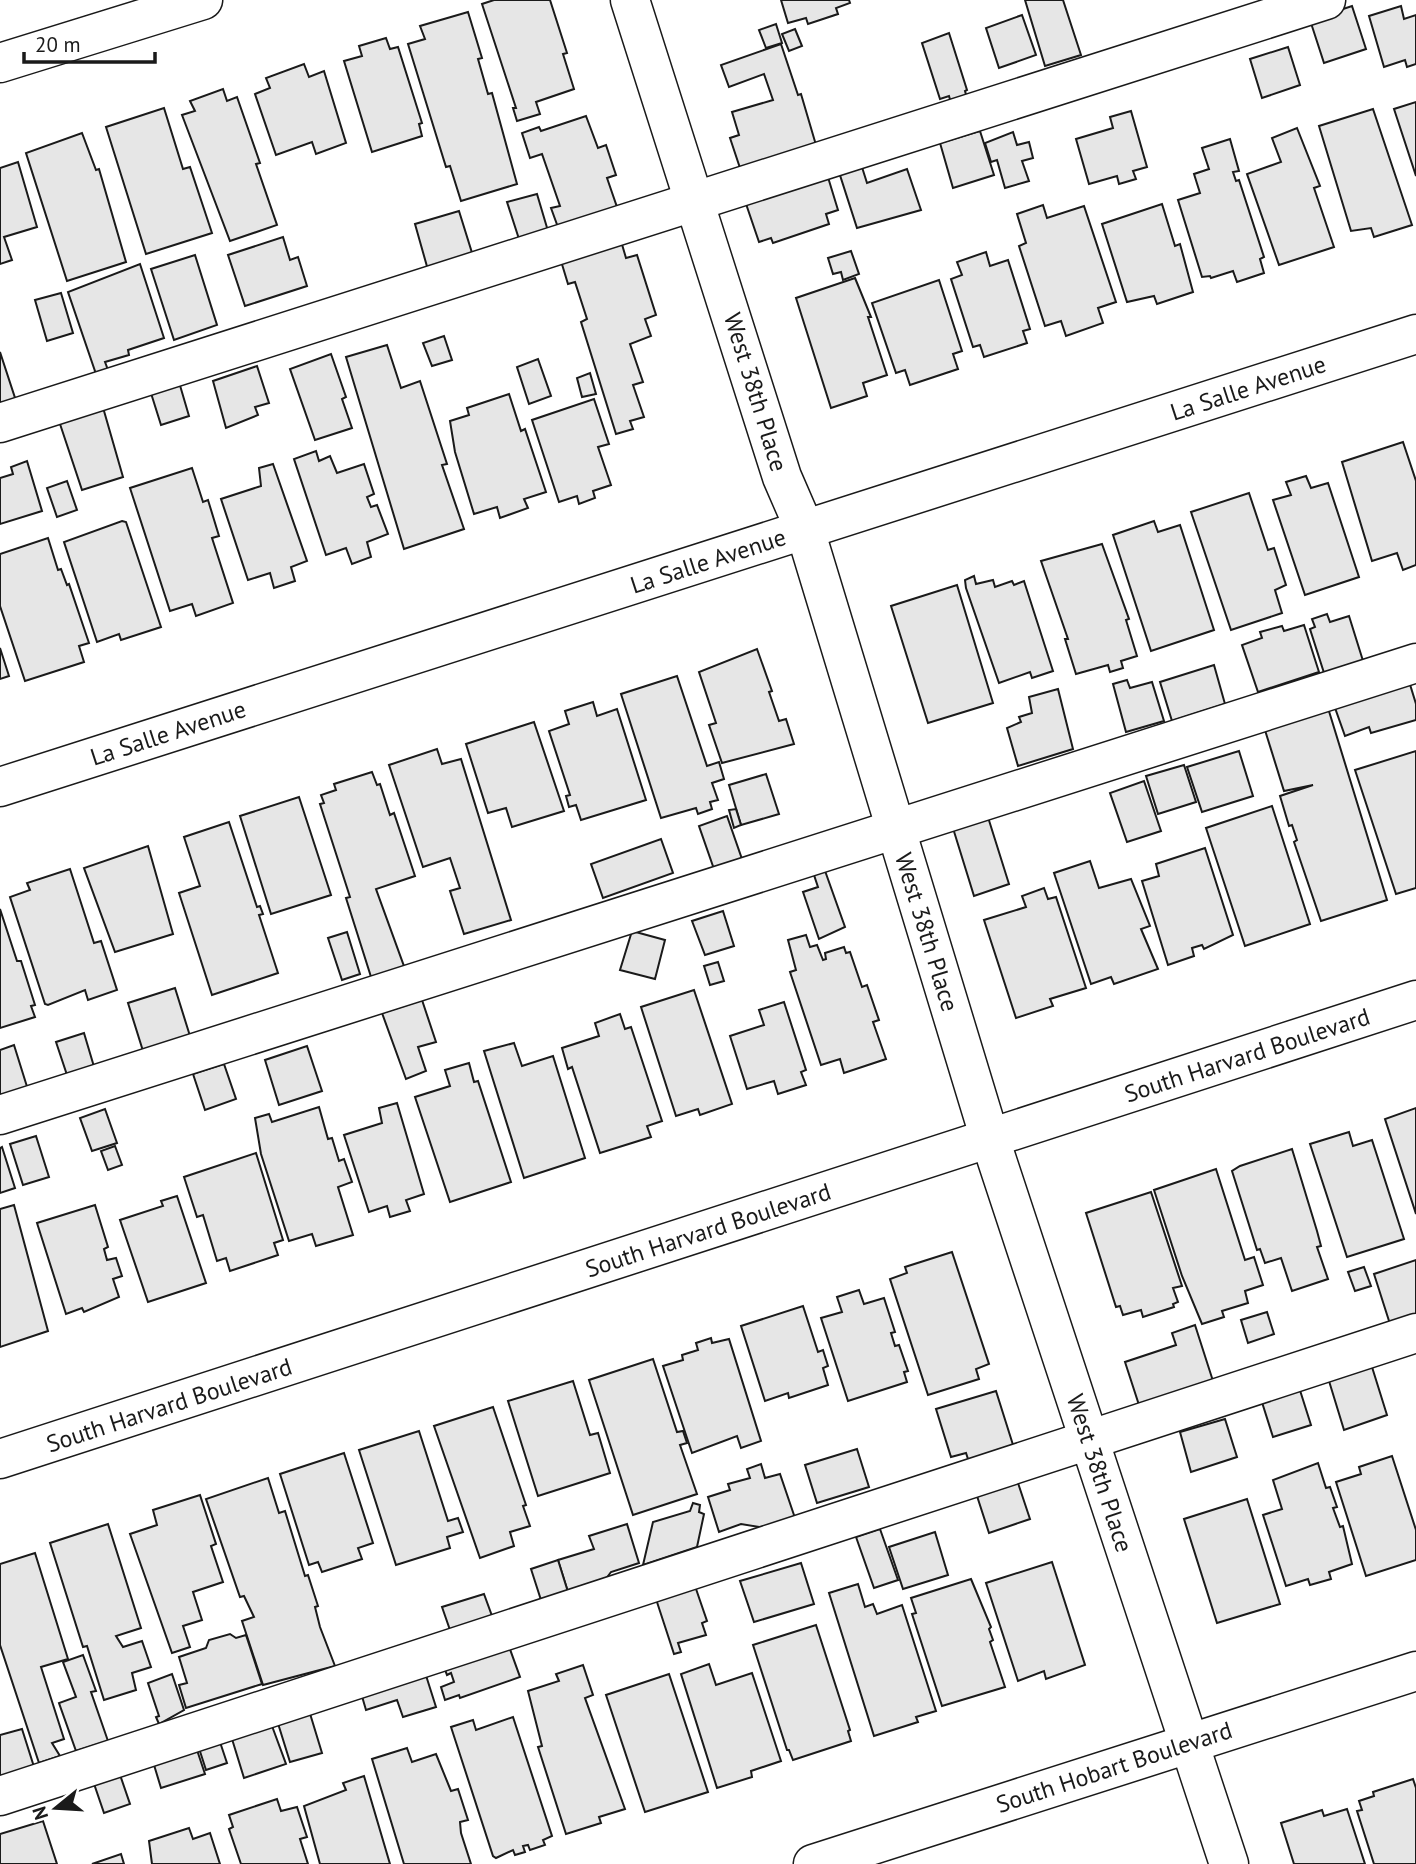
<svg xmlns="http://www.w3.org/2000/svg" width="1416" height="1864" font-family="'PT Sans',sans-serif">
<rect width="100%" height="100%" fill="#fff"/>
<g fill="#e6e6e6" stroke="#1a1a1a" stroke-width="2">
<path d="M494 0H550L567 53 563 54 574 89 536 102 540 114 517 121 513 108H516L482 4Z"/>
<path d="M781 0H849L850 3 836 8 838 14 808 24 806 18 788 23Z"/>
<path d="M1025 0H1063L1081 55 1045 66Z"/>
<path d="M1352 6 1366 49 1324 63 1310 20Z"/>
<path d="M1401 6 1404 19 1416 15V64L1407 67 1405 60 1384 67 1369 16Z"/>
<path d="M468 12 482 58 478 59 488 94 492 93 517 184 461 201 450 166 446 167 408 44 425 39 420 26Z"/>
<path d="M1022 15 1036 55 999 68 986 28Z"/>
<path d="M776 24 782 43 766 48 759 30Z"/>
<path d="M795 29 802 46 789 51 782 34Z"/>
<path d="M949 33 967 90 965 91 967 98 951 103 949 96 940 99 922 43Z"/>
<path d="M386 38 390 49 398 47 422 123 419 124 422 136 372 152 344 61 362 56 359 46Z"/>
<path d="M781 44 798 95 801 94 816 145 741 171 730 138 739 135 732 112 773 100 764 74 729 87 721 65Z"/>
<path d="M1288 47 1300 85 1262 98 1250 59Z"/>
<path d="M304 64 309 77 324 71 346 143 316 154 312 142 276 155 255 94 270 88 266 78Z"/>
<path d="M223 89 227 101 237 97 260 163 256 164 277 225 230 241 182 115 195 111 190 101Z"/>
<path d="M1416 102V176L1394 109Z"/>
<path d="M164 108 183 169 190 167 212 233 146 254 106 127Z"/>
<path d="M1373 109 1412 225 1374 237 1371 228 1351 231 1319 126Z"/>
<path d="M1131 111 1147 167 1133 171 1136 179 1119 184 1117 176 1089 184 1076 139 1113 128 1110 117Z"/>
<path d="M586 116 598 148 606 145 616 175 607 178 618 210 559 230 551 208 560 206 542 154 530 158 522 133 539 127 541 131Z"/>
<path d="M1297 128 1320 186 1314 188 1334 247 1279 265 1247 174 1281 162 1272 138Z"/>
<path d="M980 131 994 175 953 188 940 143Z"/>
<path d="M1013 132 1017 145 1029 142 1033 158 1022 161 1029 181 1005 188 997 160 991 162 985 143Z"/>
<path d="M82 133 96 170 99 169 126 262 67 281 26 153Z"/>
<path d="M1230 139 1239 171 1233 172 1236 181 1239 180 1264 257 1260 259 1264 273 1237 282 1233 271 1211 278 1210 276 1202 277 1178 200 1200 193 1194 174 1209 169 1202 148Z"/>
<path d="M18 162 37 227 4 237 12 260 0 264V168Z"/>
<path d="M861 164 867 183 907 169 921 210 857 228 839 172Z"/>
<path d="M827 174 838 210 826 214 829 224 773 243 771 238 759 242 744 198Z"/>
<path d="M537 194 548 231 519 239 507 202Z"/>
<path d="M1162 204 1175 246 1180 244 1193 292 1157 304 1154 296 1127 302 1102 224Z"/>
<path d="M1043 205 1047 218 1084 206 1116 302 1098 308 1103 323 1066 336 1061 321 1045 326 1019 246 1026 243 1017 214Z"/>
<path d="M459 211 473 256 428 270 415 224Z"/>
<path d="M283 237 290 260 298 257 307 286 245 306 228 255Z"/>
<path d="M621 241 626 258 637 255 656 315 645 319 651 336 630 344 643 382 633 385 644 417 630 421 633 429 616 434 581 322 587 319 575 282 568 284 561 261Z"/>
<path d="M851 251 859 274 843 280 841 272 833 274 828 258Z"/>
<path d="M986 252 990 266 1008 260 1030 329 1023 331 1027 343 984 357 980 345 973 347 951 279 962 275 957 262Z"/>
<path d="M195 255 217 325 174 340 151 269Z"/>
<path d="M140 264 164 338 128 350 129 355 105 362 108 370 96 374 68 292Z"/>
<path d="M855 278 871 317H868L887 375 863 383 867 396 831 408 796 298Z"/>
<path d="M939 280 962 351 953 354 958 369 910 385 905 370 896 373 872 303Z"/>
<path d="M61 293 73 333 47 341 35 300Z"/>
<path d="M444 336 452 360 432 366 423 343Z"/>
<path d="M387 345 401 388 420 381 447 464 442 465 464 529 404 549 346 357Z"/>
<path d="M0 352 17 404 0 410Z"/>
<path d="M331 354 346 397 342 399 352 428 315 440 290 369Z"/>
<path d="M538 359 551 396 529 404 517 367Z"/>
<path d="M257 366 269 403 255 407 258 415 226 428 213 381Z"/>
<path d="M590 373 596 394 582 397 577 378Z"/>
<path d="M179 382 189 416 161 425 150 390Z"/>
<path d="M509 394 521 431 525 429 546 492 524 499 528 508 500 518 497 507 474 514 455 452 450 421 469 415 467 408Z"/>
<path d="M594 399 609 444 598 447 611 485 593 491 595 498 579 504 577 496 559 502 532 420Z"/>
<path d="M102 404 123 477 82 490 58 418Z"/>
<path d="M1403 442 1416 481V565L1403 570 1397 553 1372 561 1342 462Z"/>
<path d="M316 451 319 461 330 456 337 473 364 464 374 494 367 497 371 507 377 505 388 534 367 542 371 557 352 564 346 548 326 555 294 459Z"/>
<path d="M27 461 42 511 0 524V478L13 474 11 467Z"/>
<path d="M273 464 307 561 291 567 295 581 274 588 270 573 248 580 221 499 261 486 259 468Z"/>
<path d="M192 468 203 502 208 500 219 536 212 538 233 603 196 616 192 604 170 611 130 488Z"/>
<path d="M1306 476 1311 488 1328 483 1359 577 1305 595 1273 500 1291 495 1286 482Z"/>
<path d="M67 481 77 510 57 517 47 488Z"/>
<path d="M1249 493 1268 550 1274 548 1286 585 1275 590 1282 613 1231 630 1191 512Z"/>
<path d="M122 521 126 522 161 627 121 640 119 634 97 642 64 542Z"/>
<path d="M1154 521 1158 532 1180 525 1214 630 1151 651 1113 535Z"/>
<path d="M48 538 58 570 61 569 67 585 69 584 89 643 79 646 84 662 25 681 0 606V554Z"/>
<path d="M1102 544 1129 619 1126 620 1137 656 1121 661 1123 668 1110 672 1108 665 1076 674 1065 639H1068L1041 561Z"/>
<path d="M974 576 976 584 993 580 995 587 1012 581 1014 585 1024 581 1053 671 1032 678 1030 672 999 683 966 588 965 580Z"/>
<path d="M957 585 993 703 928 723 891 606Z"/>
<path d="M1327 614 1330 622 1349 616 1364 664 1325 676 1310 629 1315 627 1312 619Z"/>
<path d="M1304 625 1319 672 1258 692 1242 645 1262 638 1260 632 1282 626 1284 631Z"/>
<path d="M0 648 9 676 0 679Z"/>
<path d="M757 649 772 691 769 692 779 721 786 719 794 744 722 763 709 725 716 723 699 672Z"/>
<path d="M1214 665 1225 704 1172 721 1160 682Z"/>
<path d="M677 676 707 766 719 762 724 779 712 783 718 800 710 802 712 809 698 814 696 808 661 818 621 694Z"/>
<path d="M1408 678 1416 704V720L1371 733 1369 727 1345 736 1334 705Z"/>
<path d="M1127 680 1130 688 1152 682 1164 721 1126 732 1113 684Z"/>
<path d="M1058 689 1073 749 1018 766 1007 728 1021 722 1019 717 1032 713 1029 697Z"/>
<path d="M593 702 597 716 617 709 646 800 581 820 576 805 569 807 566 796 570 795 549 731 569 724 565 711Z"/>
<path d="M1328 708 1387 900 1321 921 1294 842 1297 840 1292 825 1289 826 1280 796 1313 785 1284 791 1264 727Z"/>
<path d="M534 722 564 811 512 827 506 808 488 813 466 744Z"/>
<path d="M437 749 442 764 461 759 511 920 464 934 450 891 460 888 450 858 423 867 389 765Z"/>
<path d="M1239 751 1253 796 1202 812 1187 767Z"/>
<path d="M1416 751V888L1396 894 1355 770Z"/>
<path d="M1184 765 1196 802 1158 814 1146 776Z"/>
<path d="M372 772 377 785 380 784 390 815 394 813 415 876 376 889 405 969 372 980 346 898 350 897 320 804 324 803 321 795 336 790 334 784Z"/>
<path d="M766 774 779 814 741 825 729 785Z"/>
<path d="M1144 781 1161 831 1127 842 1110 793Z"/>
<path d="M299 797 331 895 271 914 240 816Z"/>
<path d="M1272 806 1310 924 1245 946 1206 828Z"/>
<path d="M736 809 741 825 734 828 729 810Z"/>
<path d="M987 814 1009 884 974 896 952 825Z"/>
<path d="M727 816 743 862 715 872 699 826Z"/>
<path d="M229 822 257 907 260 906 263 914 259 915 278 973 212 995 179 893 200 886 184 837Z"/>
<path d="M661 839 673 873 603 898 591 864Z"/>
<path d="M148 846 173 934 115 952 84 868Z"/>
<path d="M1205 848 1233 935 1204 949 1202 945 1192 948 1194 956 1168 965 1142 881 1159 876 1156 864Z"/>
<path d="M1090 861 1099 888 1131 879 1150 926 1141 929 1158 969 1114 984 1111 977 1091 984 1054 873Z"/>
<path d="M824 868 845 927 819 939 803 892 818 887 813 872Z"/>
<path d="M70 869 94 943 101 941 117 990 88 1000 85 990 48 1005 45 1004 10 897 30 890 27 883Z"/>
<path d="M1044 888 1048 899 1056 897 1086 988 1050 999 1053 1006 1016 1018 984 920 1026 907 1022 896Z"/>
<path d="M0 909 17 961H21L35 1005 31 1006 35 1017 0 1028Z"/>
<path d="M723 911 734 946 705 955 692 921Z"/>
<path d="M632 931 665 940 655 979 620 970Z"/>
<path d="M347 932 360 974 342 980 328 938Z"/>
<path d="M806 935 810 947 817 945 823 960 826 959 825 953 844 947 846 953 850 952 862 987 867 985 879 1020 873 1022 886 1059 844 1073 840 1059 821 1065 790 972 796 970 788 940Z"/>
<path d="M718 962 724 981 710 985 704 966Z"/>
<path d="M175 988 190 1036 143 1051 128 1003Z"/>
<path d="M694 990 732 1104 700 1115 698 1109 676 1116 641 1007Z"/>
<path d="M422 1000 436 1042 418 1047 426 1071 406 1079 382 1013Z"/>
<path d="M784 1002 806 1070 801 1072 806 1085 778 1094 774 1081 747 1089 730 1036 764 1025 759 1010Z"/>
<path d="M620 1014 625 1029 631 1027 662 1121 647 1126 651 1137 600 1153 572 1067 568 1069 562 1048 599 1036 595 1023Z"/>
<path d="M84 1033 95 1070 68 1078 56 1042Z"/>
<path d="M514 1043 522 1066 553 1056 585 1158 524 1178 484 1051Z"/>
<path d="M14 1045 29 1093 0 1102V1050Z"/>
<path d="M307 1046 322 1091 279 1105 265 1060Z"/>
<path d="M469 1063 474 1082 478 1081 511 1182 450 1202 415 1097 450 1086 445 1070Z"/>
<path d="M224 1064 236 1099 205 1110 193 1074Z"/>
<path d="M397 1103 424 1194 406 1200 410 1211 390 1217 387 1206 369 1212 344 1135 382 1123 379 1108Z"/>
<path d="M319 1107 328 1139 332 1138 339 1161 344 1159 352 1182 338 1187 353 1235 316 1246 312 1234 289 1241 261 1154 255 1118 269 1114 272 1122Z"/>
<path d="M1416 1108V1214L1385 1119Z"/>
<path d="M105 1109 117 1143 92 1151 80 1118Z"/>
<path d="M1349 1132 1353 1146 1372 1140 1404 1239 1347 1257 1310 1144Z"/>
<path d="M36 1136 49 1177 23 1185 10 1144Z"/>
<path d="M115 1146 122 1165 108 1170 101 1151Z"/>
<path d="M2 1147 15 1188 0 1193V1148Z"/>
<path d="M1292 1149 1317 1231 1321 1246 1317 1247 1328 1279 1292 1291 1281 1258 1265 1263 1260 1249 1257 1250 1232 1171 1240 1166Z"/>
<path d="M256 1153 283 1240 274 1243 278 1255 230 1271 226 1258 217 1261 203 1215 197 1217 184 1177Z"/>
<path d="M1216 1169 1245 1260 1254 1257 1263 1285 1245 1291 1248 1303 1222 1311 1224 1317 1202 1324 1182 1276 1154 1190Z"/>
<path d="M1151 1192 1182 1286 1173 1288 1178 1302 1173 1304 1174 1307 1143 1317 1141 1310 1123 1315 1120 1306 1116 1307 1086 1213Z"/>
<path d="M177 1196 206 1283 148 1302 120 1220 163 1206 161 1201Z"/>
<path d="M14 1205 48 1331 0 1347V1209Z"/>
<path d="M95 1205 108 1247 104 1249 107 1260 116 1258 122 1276 113 1279 119 1297 84 1312 82 1308 66 1314 37 1223Z"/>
<path d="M952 1252 989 1364 976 1369 979 1379 928 1395 890 1279 907 1273 905 1267Z"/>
<path d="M1416 1260V1315L1390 1324 1374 1274Z"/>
<path d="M1364 1267 1371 1286 1355 1291 1348 1272Z"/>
<path d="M859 1290 864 1304 884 1298 895 1332 891 1333 895 1346 899 1345 908 1371 904 1372 907 1382 848 1401 821 1318 842 1312 837 1297Z"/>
<path d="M803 1306 818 1352 823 1350 828 1366 823 1368 828 1385 789 1398 788 1393 765 1401 741 1326Z"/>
<path d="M1267 1312 1274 1334 1248 1343 1241 1320Z"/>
<path d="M1195 1325 1213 1381 1139 1405 1125 1362 1176 1345 1172 1333Z"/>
<path d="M711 1338 712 1343 729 1339 761 1441 741 1448 737 1436 692 1453 663 1366 683 1360 682 1355 698 1350 696 1343Z"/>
<path d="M653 1359 677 1432 683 1431 687 1443 680 1445 697 1494 633 1515 589 1380Z"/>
<path d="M1372 1367 1387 1415 1344 1430 1329 1381Z"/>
<path d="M573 1381 590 1435 598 1433 610 1473 538 1496 508 1401Z"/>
<path d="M1298 1384 1311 1425 1273 1437 1260 1396Z"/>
<path d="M996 1391 1014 1448 969 1462 966 1453 951 1457 936 1409Z"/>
<path d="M493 1407 526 1505 523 1506 530 1526 510 1532 514 1546 480 1558 434 1426Z"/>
<path d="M1225 1419 1237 1457 1191 1472 1180 1432Z"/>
<path d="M419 1431 448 1521 458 1518 463 1532 447 1537 450 1548 396 1565 359 1450Z"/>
<path d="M857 1449 869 1487 817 1503 805 1465Z"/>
<path d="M344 1453 373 1543 358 1548 362 1559 322 1572 318 1562 309 1565 280 1474Z"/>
<path d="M1392 1456 1416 1530V1560L1366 1576 1336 1482 1361 1474 1359 1467Z"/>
<path d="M1318 1463 1326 1488 1330 1487 1337 1507 1333 1508 1340 1527 1343 1526 1352 1564 1329 1572 1331 1579 1310 1585 1308 1579 1286 1586 1263 1515 1282 1509 1273 1480Z"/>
<path d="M761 1464 765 1478 780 1474 795 1518 765 1528 741 1524 719 1532 708 1497 730 1490 728 1484 750 1478 747 1469Z"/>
<path d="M268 1478 279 1513 285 1511 305 1576 308 1575 318 1606 315 1607 320 1627 335 1666 263 1685 242 1621 254 1617 244 1596 240 1597 206 1499Z"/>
<path d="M1018 1483 1030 1519 989 1533 977 1496Z"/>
<path d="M200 1495 216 1544 211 1546 223 1582 193 1592 202 1620 183 1626 190 1647 172 1653 130 1534 157 1525 153 1510Z"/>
<path d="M1247 1499 1280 1604 1217 1623 1184 1519Z"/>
<path d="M693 1503 700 1505 699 1512 704 1514 697 1547 643 1565 653 1522 690 1511Z"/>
<path d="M108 1524 141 1628 116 1636 123 1647 142 1641 151 1667 132 1673 136 1690 104 1700 87 1646 83 1647 50 1543Z"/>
<path d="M627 1524 639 1563 611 1572 605 1580 568 1592 558 1560 594 1549 589 1536Z"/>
<path d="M880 1529 898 1580 874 1588 856 1537Z"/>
<path d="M935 1532 948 1575 903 1589 889 1547Z"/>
<path d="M35 1553 68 1659 41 1667 64 1739 52 1743 60 1756 39 1763 0 1645V1564Z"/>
<path d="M558 1560 568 1592 541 1600 531 1569Z"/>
<path d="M1052 1562 1085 1665 1046 1679 1044 1671 1018 1681 986 1583Z"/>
<path d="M801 1563 814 1604 754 1622 740 1581Z"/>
<path d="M971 1579 991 1627 989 1629 993 1640 990 1642 1005 1687 942 1706 912 1614 916 1613 911 1598Z"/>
<path d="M858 1584 865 1607 873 1604 877 1614 902 1605 936 1711 916 1717 918 1722 874 1736 829 1593Z"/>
<path d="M695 1586 707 1621 702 1623 706 1635 678 1643 681 1652 674 1654 656 1599Z"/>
<path d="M484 1594 492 1616 450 1630 442 1607Z"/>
<path d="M816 1625 850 1730 848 1731 851 1741 793 1760 789 1750H787L753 1645Z"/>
<path d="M230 1634 236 1638 246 1635 262 1684 186 1708 179 1685 187 1683 179 1657 206 1648 209 1640Z"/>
<path d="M507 1641 520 1677 460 1698 459 1695 445 1700 441 1687 454 1682 451 1673 447 1675 443 1664Z"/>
<path d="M83 1655 96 1691 91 1692 108 1741 76 1751 59 1703 76 1697 63 1662Z"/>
<path d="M709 1664 716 1685 752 1673 781 1761 751 1771 752 1777 717 1788 681 1674Z"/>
<path d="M583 1665 593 1695 585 1698 625 1809 599 1817 601 1823 566 1834 538 1747 542 1746 528 1691 559 1681 556 1674Z"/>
<path d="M423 1666 436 1707 403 1717 397 1700 366 1710 359 1686Z"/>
<path d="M172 1674 184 1710 159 1724 156 1717 159 1716 148 1683Z"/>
<path d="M669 1674 708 1792 645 1812 606 1695Z"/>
<path d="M308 1707 322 1753 290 1762 276 1717Z"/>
<path d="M513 1717 552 1836 543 1840 545 1845 530 1850 528 1845 523 1846 525 1852 515 1855 513 1850 496 1858 493 1856 451 1727 473 1720 476 1730Z"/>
<path d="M272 1726 286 1764 244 1778 232 1739Z"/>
<path d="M22 1729 35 1770 0 1778V1735Z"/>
<path d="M218 1736 227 1763 206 1770 197 1742Z"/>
<path d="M194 1741 205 1774 161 1788 151 1755Z"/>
<path d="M407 1748 412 1762 436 1754 451 1791 458 1789 468 1820 460 1822 461 1833 471 1864H404L372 1759Z"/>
<path d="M117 1766 130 1804 104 1813 91 1775Z"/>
<path d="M364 1776 390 1864H320L304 1806 346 1790 343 1783Z"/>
<path d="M1413 1779 1416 1788V1864H1374L1357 1811 1362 1810 1359 1801 1374 1796 1373 1792Z"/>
<path d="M277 1799 281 1811 297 1807 307 1837 300 1839 308 1864H241L229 1829 233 1827 229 1815Z"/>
<path d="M1347 1809 1365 1864H1294L1281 1823 1322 1810 1324 1816Z"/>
<path d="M43 1821 57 1864H0V1834Z"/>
<path d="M189 1828 193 1839 210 1833 220 1864H152L149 1841Z"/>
<path d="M121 1854 124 1864H92Z"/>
</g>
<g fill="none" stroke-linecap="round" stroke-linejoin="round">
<g stroke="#1a1a1a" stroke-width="41">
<g id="minor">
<path d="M630 0 782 477 805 530 990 1139 1229 1864"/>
<path d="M0 63 203 0"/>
<path d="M0 423 1326 0"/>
<path d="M0 787 1416 334"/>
<path d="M0 1115 1416 663"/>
<path d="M0 1459 1416 1000"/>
<path d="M0 1796 1416 1333"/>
<path d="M813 1864 1416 1671"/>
</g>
</g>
<use href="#minor" stroke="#fff" stroke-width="38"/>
</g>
<g text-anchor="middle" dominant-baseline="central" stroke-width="5" stroke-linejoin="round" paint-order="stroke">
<g font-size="24" fill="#1a1a1a" stroke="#fff">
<text transform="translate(1248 388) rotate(-18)">La Salle Avenue</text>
<text transform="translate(756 392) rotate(73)">West 38th Place</text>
<text transform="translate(708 561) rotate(-18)">La Salle Avenue</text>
<text transform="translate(168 733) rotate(-18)">La Salle Avenue</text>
<text transform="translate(927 932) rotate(73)">West 38th Place</text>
<text transform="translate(1247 1055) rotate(-18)">South Harvard Boulevard</text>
<text transform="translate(708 1230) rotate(-18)">South Harvard Boulevard</text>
<text transform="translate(169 1405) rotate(-18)">South Harvard Boulevard</text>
<text transform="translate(1100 1473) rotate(72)">West 38th Place</text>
<text transform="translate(1114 1767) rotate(-18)">South Hobart Boulevard</text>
</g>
</g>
<g transform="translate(56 1808) rotate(252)" stroke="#ffffff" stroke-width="5" paint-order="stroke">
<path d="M0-5L12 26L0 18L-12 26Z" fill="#1a1a1a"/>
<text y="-10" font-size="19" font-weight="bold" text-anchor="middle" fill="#1a1a1a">N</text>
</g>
<path d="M24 52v10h131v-10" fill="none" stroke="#1a1a1a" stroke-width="3.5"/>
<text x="35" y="52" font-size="21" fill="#1a1a1a" stroke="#ffffff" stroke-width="5" paint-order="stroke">20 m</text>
</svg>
